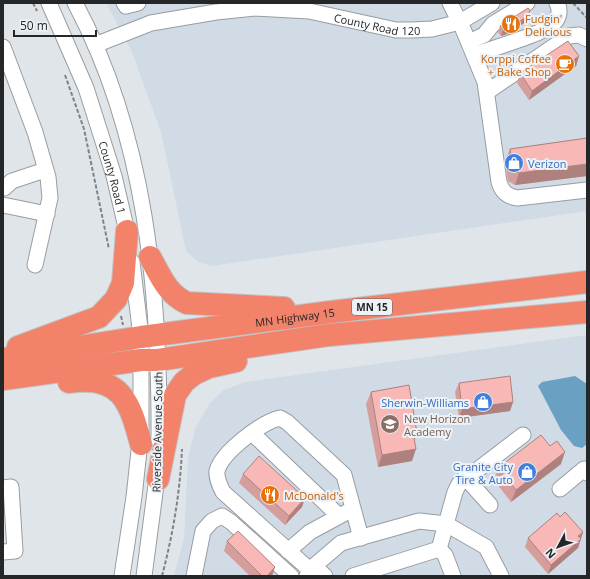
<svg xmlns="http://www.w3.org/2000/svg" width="590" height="579" font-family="'Open Sans',sans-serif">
<rect width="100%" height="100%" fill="#e0e5e9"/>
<g fill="#d0dbe5">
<path d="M106 3H587V211L212 266 198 262 186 251 161 132 132 52Z"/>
<path d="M587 335V576H174L184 538 188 458 195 429 209 404 222 391 245 382Z"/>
</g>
<path fill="#6aa1c2" d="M575 376 587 384V444L582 448 574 446 561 430 538 386 542 382Z"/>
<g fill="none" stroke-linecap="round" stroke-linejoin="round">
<g stroke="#989da1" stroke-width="17">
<g id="minor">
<path id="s1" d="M49 3 86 88 114 176 129 240"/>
<path d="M75 3C146 136 160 292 159 440"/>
<path d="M124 3 126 6 138 3"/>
<path d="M450 3 463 29 485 82 499 182C502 192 507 196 517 198L587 190"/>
<path d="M469 42 484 35 493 24 527 3"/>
<path id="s2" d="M95 45 151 23 216 12 255 8 309 11 396 30H412L432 29 460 22 492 3"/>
<path d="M3 47 35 132 48 177 50 198 35 265"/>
<path d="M475 55C492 48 540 35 552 25 559 19 561 11 557 3"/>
<path d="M487 92 569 36 579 35 587 39"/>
<path d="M4 188 12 181 45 170"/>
<path d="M3 205 47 214"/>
<path d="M252 433 339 516"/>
<path d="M465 477 490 505"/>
<path d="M3 488 11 487 15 551 3 552"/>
<path d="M560 489 584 469 587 473"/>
<path d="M439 549 455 492 459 484 523 435"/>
<path d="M439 549 445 555 453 576"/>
<path d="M288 551 310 532 347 512"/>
<path d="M314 566 325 576"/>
<path d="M311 571 223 492C220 486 216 478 217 471 222 452 262 422 280 418L287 422 344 475 361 538"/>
<path d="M122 576 134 497 141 432V337L132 262"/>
<path d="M144 576 158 470"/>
<path d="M194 576 203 531 212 521 222 516 231 522 291 576"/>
<path d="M307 576 314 566 341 543 419 521 446 524 486 547 501 576"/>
<path d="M353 576 439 549"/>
</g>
</g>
<g stroke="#c2c2c3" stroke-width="24">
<g id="highway">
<path d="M150 257C160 275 167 294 187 303L284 308"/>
<path d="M18 347 99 317 116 299 123 283 127 231"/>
<path id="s3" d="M3 359 141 337 331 312 587 282"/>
<path d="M3 379 141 360H158L329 335 587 312"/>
<path d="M69 382C121 374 130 402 141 444"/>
<path d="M158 479 175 395 184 382 194 374 209 367 236 361"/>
</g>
</g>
<g stroke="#808386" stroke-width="2" stroke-dasharray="4 2" stroke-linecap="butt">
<path d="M33 3 37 11"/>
<path d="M573 3 587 18"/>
<path d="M65 75 84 129 109 249"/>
<path d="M121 316 123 325"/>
<path d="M162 576C173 534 180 493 182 449"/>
</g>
<use href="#minor" stroke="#fff" stroke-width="15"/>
<use href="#highway" stroke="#f3826b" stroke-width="22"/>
</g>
<g fill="#d59e9d">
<path d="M526 22 511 31 510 33 501 36 498 32 500 26Z"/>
<path d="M579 56 576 66 529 100 517 83 520 73Z"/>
<path d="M587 138V176L515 185 508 181 505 161 510 149Z"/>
<path d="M459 383 513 402 510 411 459 418 455 392Z"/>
<path d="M371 392 414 441 412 461 378 467 366 404Z"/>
<path d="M550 446 561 464 511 502 494 480 498 468Z"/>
<path d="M243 474 305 498 302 507 285 525 239 483Z"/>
<path d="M560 517 583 532 578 548 548 574 525 547 528 538Z"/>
<path d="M227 541 272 576H250L224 551Z"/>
</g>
<g fill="#ae817f">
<path d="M528 16 526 22 511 31 510 33 501 36 503 30Z"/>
<path d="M579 56 576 66 529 100 532 91Z"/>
<path d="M587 164V176L515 185 519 173Z"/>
<path d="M513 402 510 411 459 418 462 409Z"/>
<path d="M413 433H417L413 445Z"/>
<path d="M416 449 412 461 378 467 382 455Z"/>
<path d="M565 452 561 464 511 502 516 490Z"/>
<path d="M305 498 302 507 285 525 289 516Z"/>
<path d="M583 532 578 548 548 574 551 565Z"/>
<path d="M275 567 272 576H267Z"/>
</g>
<g fill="#f8b8b6" stroke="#ae817f">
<path d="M528 8 530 10 528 16 513 25V27L503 30 500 26Z"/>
<path d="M568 41 579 56 532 91 520 73Z"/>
<path d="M587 138V164L519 173 512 169 510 149Z"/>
<path d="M510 376 513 402 462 409 459 383Z"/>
<path d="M409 385 417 433H413L416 449 382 455 371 392Z"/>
<path d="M541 435 550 446 557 441 565 452 516 490 498 468Z"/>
<path d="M259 456 305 498 289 516 243 474Z"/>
<path d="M565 512 583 532 578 536 581 539 551 565 528 538 557 513 560 517Z"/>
<path d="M238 531 275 567 267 576H262L227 541Z"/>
</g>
<defs>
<g id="restaurant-disc" transform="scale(1)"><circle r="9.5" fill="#e8710a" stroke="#edf2f6"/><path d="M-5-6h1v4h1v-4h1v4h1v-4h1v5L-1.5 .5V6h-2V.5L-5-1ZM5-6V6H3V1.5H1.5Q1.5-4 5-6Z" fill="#fff"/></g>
<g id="cafe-disc" transform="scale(1)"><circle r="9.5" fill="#e8710a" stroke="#edf2f6"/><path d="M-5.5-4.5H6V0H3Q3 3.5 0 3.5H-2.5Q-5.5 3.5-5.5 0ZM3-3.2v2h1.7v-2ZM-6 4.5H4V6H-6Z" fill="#fff"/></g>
<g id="shop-disc" transform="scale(1)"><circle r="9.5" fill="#3f7fe0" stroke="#edf2f6"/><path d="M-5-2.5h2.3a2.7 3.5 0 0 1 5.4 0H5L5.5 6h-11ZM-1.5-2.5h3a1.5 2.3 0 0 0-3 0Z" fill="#fff"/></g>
<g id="school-disc" transform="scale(1)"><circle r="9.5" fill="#8d6e63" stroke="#edf2f6"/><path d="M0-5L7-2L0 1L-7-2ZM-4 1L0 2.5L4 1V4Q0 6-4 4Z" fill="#fff"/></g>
</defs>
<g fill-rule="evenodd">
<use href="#restaurant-disc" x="511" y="24"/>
<use href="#cafe-disc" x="565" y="64"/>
<use href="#shop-disc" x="514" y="163"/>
<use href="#shop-disc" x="483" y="402"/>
<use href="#school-disc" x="390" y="424"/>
<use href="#shop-disc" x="527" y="472"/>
<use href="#restaurant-disc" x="270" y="495"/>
</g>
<g text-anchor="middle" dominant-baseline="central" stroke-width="4" stroke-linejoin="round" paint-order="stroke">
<rect fill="#edf2f6" stroke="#606366" stroke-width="1" x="352" y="299" width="40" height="16" rx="3"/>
<g font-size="10" font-weight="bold" fill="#242628">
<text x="372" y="307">MN 15</text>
</g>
<g font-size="11" fill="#c56008" stroke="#edf2f6" text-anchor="start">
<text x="525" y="18">Fudgin'<tspan x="525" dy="13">Delicious</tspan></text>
<text x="551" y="58" text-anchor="end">Korppi Coffee<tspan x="551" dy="13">+ Bake Shop</tspan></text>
<text x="284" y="495">McDonald's</text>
</g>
<g font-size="11" fill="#242628" stroke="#edf2f6">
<text stroke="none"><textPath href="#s2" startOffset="289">County Road 120</textPath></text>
<text stroke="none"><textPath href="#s1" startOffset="186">County Road 1</textPath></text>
<text stroke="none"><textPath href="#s3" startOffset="295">MN Highway 15</textPath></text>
<text transform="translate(157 432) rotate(-89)">Riverside Avenue South</text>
</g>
<g font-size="11" fill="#366cbe" stroke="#edf2f6" text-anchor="end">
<text x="528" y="163" text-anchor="start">Verizon</text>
<text x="469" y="402">Sherwin-Williams</text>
<text x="513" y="466">Granite City<tspan x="513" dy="13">Tire &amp; Auto</tspan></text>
</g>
<g font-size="11" fill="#785e54" stroke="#edf2f6" text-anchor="start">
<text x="404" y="418">New Horizon<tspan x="404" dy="13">Academy</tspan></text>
</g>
</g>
<rect width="590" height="579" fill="none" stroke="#242628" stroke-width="8"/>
<g transform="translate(558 547) rotate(229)" stroke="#edf2f6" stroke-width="3" paint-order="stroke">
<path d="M0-3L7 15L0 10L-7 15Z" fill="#242628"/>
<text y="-6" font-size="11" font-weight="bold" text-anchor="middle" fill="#242628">N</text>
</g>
<path d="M14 30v6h82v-6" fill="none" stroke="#242628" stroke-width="2"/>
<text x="20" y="30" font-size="12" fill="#242628" stroke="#edf2f6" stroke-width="3" paint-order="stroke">50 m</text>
</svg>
